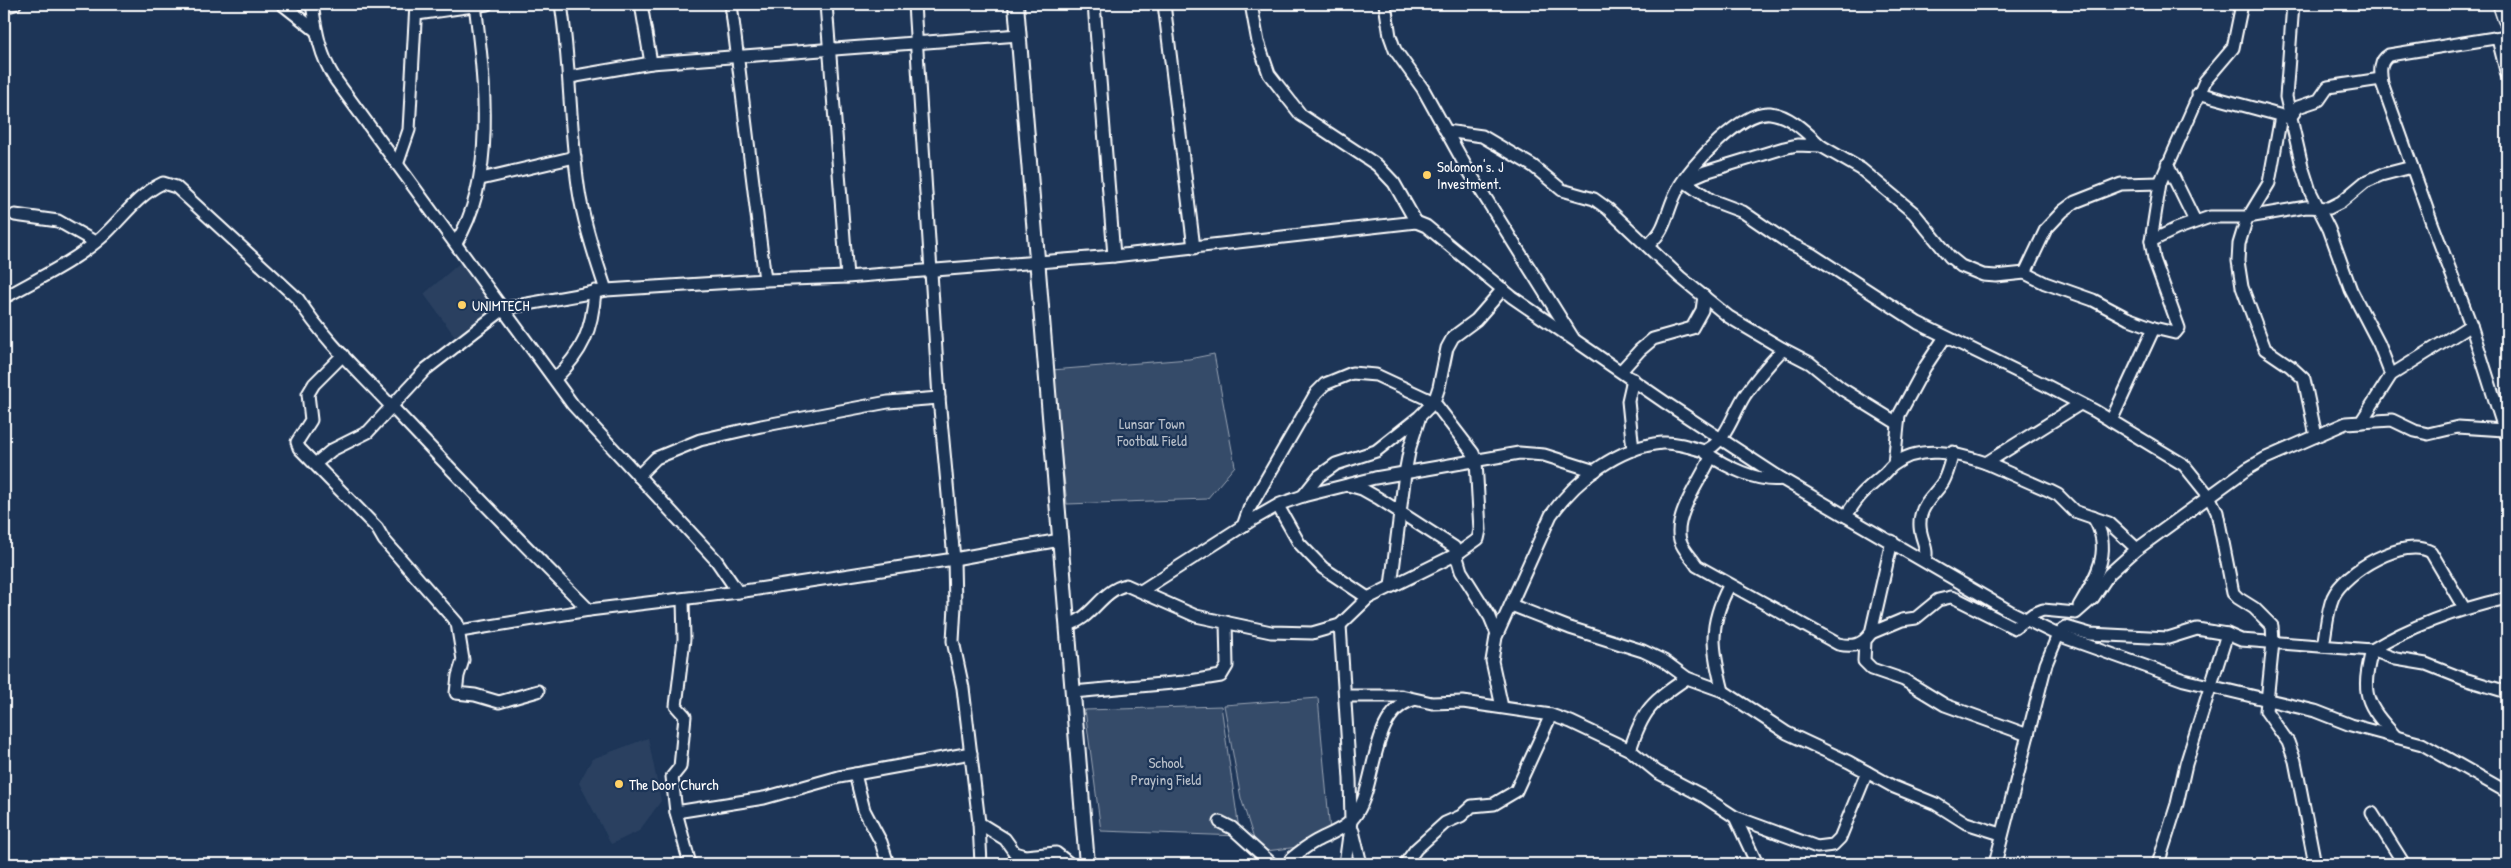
<svg xmlns="http://www.w3.org/2000/svg" width="2511" height="868" font-family="'Patrick Hand',sans-serif">
<rect width="100%" height="100%" fill="#1d3557"/>
<filter id="ink" filterUnits="userSpaceOnUse"><feTurbulence type="fractalNoise" baseFrequency=".02" numOctaves="2"/><feDisplacementMap in="SourceGraphic" scale="10" xChannelSelector="R" yChannelSelector="G"/><feConvolveMatrix kernelMatrix="1 2 1 2 8 2 1 2 1" color-interpolation-filters="sRGB"/></filter>
<g filter="url(#ink)">
<g fill="#2a4161">
<path d="M461 262 500 317 459 342 424 294Z"/>
<path d="M648 738 661 801 639 831 611 844 579 783 592 759Z"/>
</g>
<g fill="#364b69" stroke="#9aa5b4">
<path d="M1214 354 1235 466 1207 499 1067 504 1052 370 1189 359Z"/>
<path d="M1318 698 1331 843 1258 852 1241 798 1224 705Z"/>
<path d="M1221 706 1240 836 1101 831 1085 710Z"/>
</g>
<g fill="none" stroke-linecap="round" stroke-linejoin="round">
<g stroke="#fff" stroke-width="15">
<g id="minor">
<path d="M282 4 315 30"/>
<path d="M312 4C316 31 320 56 335 79L573 405 716 560 738 592 954 559 1060 540"/>
<path d="M561 4C571 68 569 134 580 198 586 230 596 260 606 290L765 280 731 4"/>
<path d="M641 4 651 63"/>
<path d="M826 4 847 277"/>
<path d="M914 4 939 398 954 559 955 606 953 641 963 688 979 823 981 864"/>
<path d="M1094 4 1114 256"/>
<path d="M1164 4 1194 248"/>
<path d="M1251 4 1258 42 1269 74 1301 115 1377 165 1394 183 1416 222"/>
<path d="M1385 4 1390 36 1395 50 1423 89 1465 165 1573 338"/>
<path d="M2293 4 2286 97 2302 166 2310 191 2329 229 2351 290 2379 344 2391 375"/>
<path d="M4 7 15 4"/>
<path d="M417 14 487 4"/>
<path d="M2498 39 2507 75"/>
<path d="M570 77 651 63 1019 35"/>
<path d="M2198 93 2290 118 2298 107 2319 100 2328 87 2381 79"/>
<path d="M2281 116 2269 183 2246 221 2239 244 2238 261 2242 287 2265 349 2290 366 2304 379 2316 436"/>
<path d="M1446 131 1482 136 1533 166 1562 190 1594 199 1608 209 1680 277 1729 317 1783 349 1810 363 1842 389 1897 423"/>
<path d="M398 162 409 130 416 4"/>
<path d="M2167 164 2195 221"/>
<path d="M481 179 575 157"/>
<path d="M1684 181 1711 200 1743 212 1787 242 1813 255 1918 323 2045 385 2095 411 2184 465 2209 496 2217 512 2233 593 2238 598 2254 608 2272 626 2273 642 2266 711 2288 742 2295 761 2315 864"/>
<path d="M1684 181 1705 172 1784 148 1797 145 1821 146 1861 169 1914 213 1950 257 1961 266 1983 275 1996 276 2025 273 2045 283 2093 300 2127 318 2154 328 2175 333 2179 328 2154 259 2151 241 2160 183 2205 81 2233 48 2242 4"/>
<path d="M15 215 58 221 95 242"/>
<path d="M2151 241 2176 229 2210 217H2248L2306 207 2329 208 2341 202 2365 182 2381 175 2412 167"/>
<path d="M456 243C497 178 484 78 475 4"/>
<path d="M1648 246C1652 241 1659 235 1662 228 1668 216 1671 201 1678 189 1691 165 1742 110 1770 113 1790 115 1808 134 1821 146"/>
<path d="M2025 273 2046 229 2063 211 2075 202 2121 184 2160 183"/>
<path d="M765 280 847 277 1114 256 1416 222 1426 226 1512 297 1666 403 1782 479 2011 612 2058 635 2184 680 2315 711 2351 725 2422 744 2507 792"/>
<path d="M9 295C41 277 75 261 102 237 122 219 137 195 163 183L176 187 298 299C324 340 360 373 393 408 458 477 523 544 589 610"/>
<path d="M2471 325 2506 435"/>
<path d="M343 355 314 384 308 394 311 420 297 442 299 448 377 528 384 540 457 623 463 660 458 676 456 693 475 695 499 702 538 691"/>
<path d="M1621 371 1640 350 1653 339 1692 328 1702 310 1704 296"/>
<path d="M555 379C583 351 592 331 595 291"/>
<path d="M2111 421 2154 328"/>
<path d="M2361 422 2392 420 2415 431 2428 434 2458 427 2504 430"/>
<path d="M1633 450 1628 401 1633 379"/>
<path d="M1706 453C1725 466 1758 483 1782 479"/>
<path d="M1711 457C1702 478 1673 516 1680 540 1683 550 1692 558 1697 566L1838 644C1852 647 1862 646 1871 633L1892 541"/>
<path d="M1986 463 2050 491 2058 495 2074 511 2109 523 2137 549"/>
<path d="M315 464 332 450 368 432 426 369 505 308 606 290"/>
<path d="M1894 464 1899 415 1925 367 1945 337"/>
<path d="M638 476 656 458 700 440 761 426 888 402 939 398"/>
<path d="M1348 485 1362 489 1378 498 1454 547 1461 571 1490 617 1497 634"/>
<path d="M1303 496 1319 476 1336 464 1376 451 1419 417 1434 402 1439 387 1447 348 1453 337 1476 320 1503 289"/>
<path d="M1278 506 1299 543 1323 568 1368 598"/>
<path d="M1846 516C1859 495 1864 491 1882 476 1886 473 1889 468 1893 465 1920 444 1957 453 1986 463L2080 404"/>
<path d="M1925 560C1930 547 1916 535 1921 515 1924 502 1936 493 1943 482 1948 473 1950 463 1953 452"/>
<path d="M1391 586 1405 473 1410 447 1419 419"/>
<path d="M1141 591 1252 520 1280 504 1303 496 1375 478 1519 453 1544 455 1595 471"/>
<path d="M683 600 684 639 676 706 685 716 680 767 672 777 676 812 690 864"/>
<path d="M1511 605 1570 628 1643 651 1664 661 1687 678 1723 691 1787 733 1849 762 1894 787 1936 804 1966 823 2001 834"/>
<path d="M2079 606C2096 577 2114 550 2093 517"/>
<path d="M1067 625C1093 619 1100 591 1126 585L1196 616 1271 632 1312 633 1340 625 1368 598 1457 554 1478 539 1480 530 1476 461 1473 453 1434 402 1376 375 1352 373 1325 384 1316 393 1249 509 1243 526"/>
<path d="M1340 625 1350 779 1351 821 1345 864"/>
<path d="M2066 627 2090 634 2168 638 2197 629 2227 634 2241 640 2372 650 2396 659 2426 664 2464 679 2507 692"/>
<path d="M460 631 589 610 738 592"/>
<path d="M1871 633 1902 620 1916 618 1938 600 1951 597 1957 599 2015 628 2033 614 2043 610 2076 613 2093 598 2109 574 2137 549 2247 469 2266 458 2346 423 2361 422 2391 375 2471 325 2432 223 2382 83C2380 72 2379 61 2389 55L2507 36"/>
<path d="M1865 641 1864 661 1872 669 1904 680 1945 705 2028 735"/>
<path d="M2323 646C2326 631 2327 611 2333 597 2345 571 2405 536 2431 552L2464 608"/>
<path d="M1723 691C1712 648 1708 626 1729 586"/>
<path d="M1073 692 1184 682 1221 676 1227 666 1226 622"/>
<path d="M1345 696H1401L1432 703 1463 702 1551 715 1571 722 1630 750 1657 772 1703 796 1735 817 1817 847 1833 845 1840 838 1867 772"/>
<path d="M1502 707 1492 661 1496 637 1551 515C1576 480 1618 447 1662 443 1676 442 1691 447 1704 451 1727 442 1732 415 1745 395 1756 379 1769 364 1783 349"/>
<path d="M2396 737C2365 703 2361 695 2372 650 2414 624 2459 609 2507 598"/>
<path d="M1630 750C1643 709 1652 702 1687 678"/>
<path d="M855 774 864 810 881 842 888 864"/>
<path d="M676 812 764 798 839 777 971 753"/>
<path d="M2372 813 2404 864"/>
<path d="M1735 817 1757 864"/>
<path d="M1220 822 1232 828 1272 864"/>
<path d="M979 823 1005 839 1015 853 1025 856 1056 853 1070 864"/>
<path d="M1353 831 1361 864"/>
<path d="M1291 859C1299 852 1307 846 1316 841 1331 833 1348 828 1357 813 1377 781 1371 712 1413 700"/>
<path d="M1405 864 1416 849 1445 823 1461 816 1472 806 1494 804 1516 791 1551 715"/>
<path d="M1995 864 2046 664 2058 635 2063 629"/>
<path d="M2158 864 2177 804 2186 764 2227 634"/>
</g>
</g>
<g stroke="#fff" stroke-width="18">
<path id="tertiary" d="M1016 4 1087 864"/>
</g>
<g stroke="#fff" stroke-width="21">
<path id="primary" d="M2502 4 2507 19"/>
</g>
<use href="#minor" stroke="#1d3557" stroke-width="11"/>
<use href="#tertiary" stroke="#1d3557" stroke-width="14"/>
<use href="#primary" stroke="#1d3557" stroke-width="18"/>
</g>
</g>
<g fill="#ffd166" stroke="#1d3557" stroke-width="2">
<circle cx="1427" cy="175" r="5"/>
<circle cx="462" cy="305" r="5"/>
<circle cx="619" cy="784" r="5"/>
</g>
<g text-anchor="middle" dominant-baseline="central" stroke-width="4.5" stroke-linejoin="round" paint-order="stroke">
<g font-size="15" fill="#fff" stroke="#1d3557" text-anchor="start">
<text x="1437" y="166">Solomon's. J<tspan x="1437" dy="17">Investment.</tspan></text>
<text x="472" y="305">UNIMTECH</text>
<text x="629" y="784">The Door Church</text>
</g>
<g font-size="15" fill="#b9c0ca" stroke="#1d3557">
<text x="1152" y="423">Lunsar Town<tspan x="1152" dy="17">Football Field</tspan></text>
<text x="1166" y="762">School<tspan x="1166" dy="17">Praying Field</tspan></text>
</g>
</g>
<rect width="2511" height="868" fill="none" stroke="#1d3557" stroke-width="20"/>
<rect x="10" y="10" width="2491" height="848" fill="none" stroke="#fff" stroke-width="2" filter="url(#ink)"/>
</svg>
